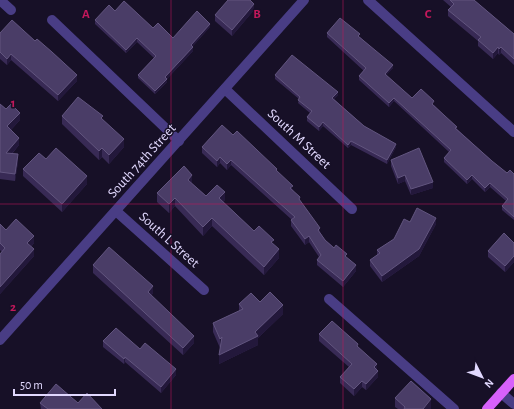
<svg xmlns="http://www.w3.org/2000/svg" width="514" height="409" font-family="'Alegreya Sans',sans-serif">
<rect width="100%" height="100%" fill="#171027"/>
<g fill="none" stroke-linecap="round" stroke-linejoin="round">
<g stroke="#493d85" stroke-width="10">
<path d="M0 0 11 10"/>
<path d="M368 0 514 132"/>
<path d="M52 20 179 141"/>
<path d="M225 89 352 209"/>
<path d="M116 211 204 290"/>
<path d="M329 299 454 409"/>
<path d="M0 340 304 0"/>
<path d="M501 393 514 404"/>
</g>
<path stroke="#d761fb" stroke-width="10" d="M487 409 514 379"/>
</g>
<g fill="#382a55">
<path d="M443 0H474L514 34V65L501 53 499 55 498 53 493 59 478 46V41L448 16V10L451 7Z"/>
<path d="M254 10 232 36 215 21V15Z"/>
<path d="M115 11 173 38 210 27 192 47 193 51 167 79V82L155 94 138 78V75L154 58 137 42 126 53 95 24V20Z"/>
<path d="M0 33 77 81 58 101 11 60 7 65 0 59Z"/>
<path d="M327 33 360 37 393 68 386 75 412 98 434 105 457 129 492 161 507 173 514 174V220L502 210V206L506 201 490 187 485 192 472 179 467 184 444 162V158L449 152 394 101 389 107 359 80V76L364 71 327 37Z"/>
<path d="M275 75 338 95 334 99 364 126 396 147 387 164 351 145 348 148 323 126 319 131 307 121V117L310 113 298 103 299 99 275 79Z"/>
<path d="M0 104 20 120 11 130 19 145 12 154 18 162 15 181 0 179Z"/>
<path d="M62 116 103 120 124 147 109 164 102 157 99 160 62 124Z"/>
<path d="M233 135 277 171 293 190 325 240 347 258 356 271 343 287 317 265V260L319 257 309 242 305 245 291 226V219L231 165 227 170 220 163 217 167 202 153V147Z"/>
<path d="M46 159 87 184 62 212 23 176V169Z"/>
<path d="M391 160 433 188 411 195 405 181 398 184 391 166Z"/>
<path d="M192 184 206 196 225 200 223 202 254 231 274 245 279 258 264 275 212 226 203 236 175 206 169 213 157 202V193Z"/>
<path d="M410 222 436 224 419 256 382 282 370 266V260L377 255V250L394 239Z"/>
<path d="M0 224 6 230 34 243 31 247 34 256 0 294V254L2 252 0 250Z"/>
<path d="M514 243V262L505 272 488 257V251Z"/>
<path d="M93 265 153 293 151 296 194 343 183 355 93 273Z"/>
<path d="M260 302 283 314 258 338V345L219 364 220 348 213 332V323L239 311V304Z"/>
<path d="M319 334 358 347 377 369 378 377 366 390 362 387 354 396 340 383V377L349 367 319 341Z"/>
<path d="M103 341 140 349 176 375 161 393 125 362 124 364 103 347Z"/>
<path d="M395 398 431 408V409H398L395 407Z"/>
<path d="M40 403H78L102 409H41Z"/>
</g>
<g fill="#23183b">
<path d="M254 4V10L232 36V30Z"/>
<path d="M210 24V27L191 48V45Z"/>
<path d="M137 38V42L126 53V50Z"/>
<path d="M193 47V51L165 81V77Z"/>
<path d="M498 47V53L493 59V53Z"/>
<path d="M501 47V53L499 55V49Z"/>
<path d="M11 54V60L7 65V59Z"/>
<path d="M393 65V68L385 77V74Z"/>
<path d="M77 75V81L58 101V95Z"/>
<path d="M167 79V82L155 94V91Z"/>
<path d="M338 92V95L332 101V98Z"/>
<path d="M394 98V101L389 107V103Z"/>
<path d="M20 113V120L7 134V126Z"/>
<path d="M323 122V126L319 131V127Z"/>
<path d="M19 138V145L6 160V153Z"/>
<path d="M124 139V147L109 164V155Z"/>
<path d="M351 141V145L348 148V145Z"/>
<path d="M396 144V147L387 164V160Z"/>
<path d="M102 148V157L99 160V151Z"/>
<path d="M18 154V162L15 181V174Z"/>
<path d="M220 157V163L217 167V161Z"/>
<path d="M231 160V165L227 170V164Z"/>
<path d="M192 175V184L188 180Z"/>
<path d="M405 175V181L398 184V178Z"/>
<path d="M472 175V179L467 184V180Z"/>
<path d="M87 176V184L62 212V204Z"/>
<path d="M433 182V188L411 195V189Z"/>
<path d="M490 183V187L485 192V188Z"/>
<path d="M225 192V200L219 207V198Z"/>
<path d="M175 198V206L169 213V204Z"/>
<path d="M212 218V226L203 236V227Z"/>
<path d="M436 218V224L419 256 382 282V276Z"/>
<path d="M320 228V233L318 230Z"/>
<path d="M34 236V243L27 251V243Z"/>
<path d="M309 236V242L305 245V239Z"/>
<path d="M34 249V256L0 294V287Z"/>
<path d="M279 249V258L264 275V267Z"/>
<path d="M514 256V262L505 272V266Z"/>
<path d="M356 265V271L343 287V281Z"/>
<path d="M153 286V293L148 300V292Z"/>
<path d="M283 305V314L258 338V345L219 364V355L255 332Z"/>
<path d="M194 336V343L183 355V348Z"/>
<path d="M222 337 220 348V339Z"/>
<path d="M125 357V362L124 364V359Z"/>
<path d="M377 364V370L374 367Z"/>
<path d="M176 369V375L161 393V387Z"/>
<path d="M378 371V377L366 390V384Z"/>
<path d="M362 381V387L354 396V389Z"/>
<path d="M431 399V409H423Z"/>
</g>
<g fill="#4a3d67" stroke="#62557f">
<path d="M228 0H250L254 4 232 30 215 15Z"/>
<path d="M450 0H474L514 34V59L501 47 499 49 498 47 493 53 478 40 481 37 448 10 454 4Z"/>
<path d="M124 1 153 28 158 23 173 38 197 11 210 24 191 45 193 47 165 77 167 79 155 91 138 75 156 56 137 38 126 50 95 20 109 5 115 11Z"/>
<path d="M340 18 360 34 358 36 393 65 385 74 412 98 421 89 434 101 432 104 457 127 455 128 492 161 507 173 510 170 514 174V217L502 206 508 199 490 183 485 188 472 175 467 180 444 158 451 150 394 98 389 103 359 76 366 68 327 33Z"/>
<path d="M12 20 35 41 37 39 52 52 77 75 58 95 11 54 7 59 0 52V33Z"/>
<path d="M292 55 338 92 332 98 364 126 396 144 387 160 351 141 348 145 323 122 319 127 307 117 312 111 298 100 300 97 275 75Z"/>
<path d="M78 97 103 116 101 118 124 139 109 155 102 148 99 151 62 116Z"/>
<path d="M0 104 6 109 11 104 20 113 7 126 19 138 6 153 18 154 15 174 0 172Z"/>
<path d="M222 125 233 135 237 131 277 169 276 170 293 186 290 188 300 197 299 199 320 228 318 230 325 240 334 248 336 245 347 254 345 256 356 265 343 281 317 260 321 255 309 236 305 239 291 220 295 217 231 160 227 164 220 157 217 161 202 147Z"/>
<path d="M56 148 87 176 62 204 23 169 39 153 46 159Z"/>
<path d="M419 148 433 182 411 189 405 175 398 178 391 160Z"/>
<path d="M184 166 192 175 188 180 206 196 217 185 225 192 219 198 254 231 259 226 274 240 271 242 279 249 264 267 212 218 203 227 175 198 169 204 157 193Z"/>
<path d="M417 208 436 218 419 249 382 276 370 260 380 253 377 250 394 239 404 219 410 222Z"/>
<path d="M16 219 34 236 27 243 34 249 0 287V254L5 248 0 243V224L6 230Z"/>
<path d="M504 233 514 243V256L505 266 488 251Z"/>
<path d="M109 247 153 286 148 292 194 336 183 348 93 265Z"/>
<path d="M270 292 283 305 255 332 258 336 219 355 222 337 220 339 213 323 243 309 239 304 251 293 260 302Z"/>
<path d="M332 321 358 344 357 346 377 364 374 367 378 371 366 384 362 381 354 389 340 377 352 364 319 334Z"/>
<path d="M116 328 140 349 145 343 176 369 161 387 125 357 124 359 103 341Z"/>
<path d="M411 381 431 399 423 409H404L405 407 395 398Z"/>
<path d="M56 384 78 403 87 393 102 409H48L40 403Z"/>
</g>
<path fill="none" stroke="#c2185b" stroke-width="1" stroke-opacity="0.55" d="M171 0V409M343 0V409M0 204H514"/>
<g text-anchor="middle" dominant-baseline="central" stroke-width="3" stroke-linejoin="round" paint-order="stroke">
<g font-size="14" fill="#e1d8fe" stroke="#171027">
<text transform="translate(299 139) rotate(43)">South M Street</text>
<text transform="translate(142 161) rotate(-48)">South 74th Street</text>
<text transform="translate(169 240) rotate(42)">South L Street</text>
</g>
</g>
<g font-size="13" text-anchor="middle" font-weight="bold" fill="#c2185b" stroke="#171027" stroke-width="3" stroke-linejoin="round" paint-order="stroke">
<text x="86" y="18">A</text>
<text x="257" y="18">B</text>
<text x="428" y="18">C</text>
<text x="13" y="107">1</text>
<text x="13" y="311">2</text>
</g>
<g transform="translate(482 377) rotate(132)" stroke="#171027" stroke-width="3" paint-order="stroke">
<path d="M0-3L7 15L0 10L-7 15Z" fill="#e1d8fe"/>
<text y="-6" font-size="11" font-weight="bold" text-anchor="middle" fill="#e1d8fe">N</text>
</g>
<path d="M14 389v6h101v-6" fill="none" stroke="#e1d8fe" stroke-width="2"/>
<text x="20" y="389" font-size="12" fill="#e1d8fe" stroke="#171027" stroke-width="3" paint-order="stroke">50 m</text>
</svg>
